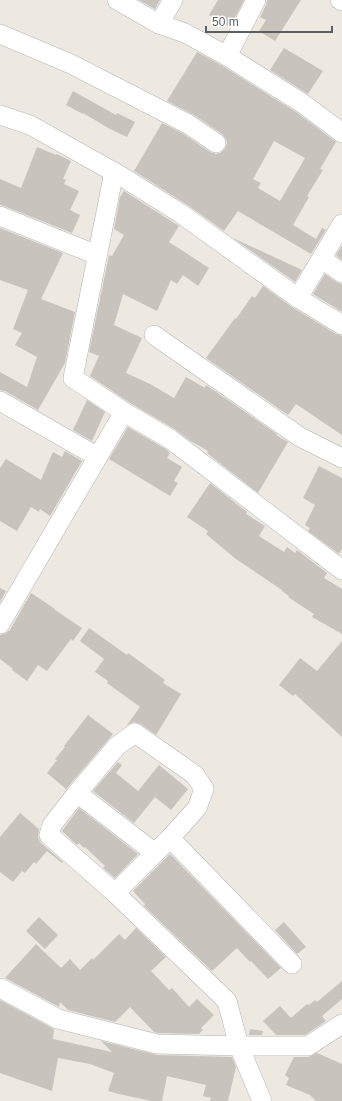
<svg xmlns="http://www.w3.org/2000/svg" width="342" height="1101" font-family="Helvetica,sans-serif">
<rect width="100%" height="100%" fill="#ede8e0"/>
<g fill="#c8c3bd" fill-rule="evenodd">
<path d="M139 0H160L155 9Z"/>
<path d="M218 0H244L230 27 209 15Z"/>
<path d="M267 0H301L275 41 259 31 266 20 260 17 266 5Z"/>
<path d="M284 48 323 71 308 94 270 70Z"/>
<path d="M197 52 221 65 296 112 336 142 320 169 323 170 307 196 309 197 293 225 316 239 322 228 326 230 311 254 238 211 224 231 186 204 134 171 162 123 182 133 210 152 216 154 220 153 225 149 227 143 226 139 222 134 194 115 167 101ZM274 141 305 158 280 201 258 188 261 183 253 179Z"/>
<path d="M73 91 116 115 117 113 135 122 127 137 110 129 83 113V114L66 105Z"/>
<path d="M37 147 56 155 57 154 71 161 63 179 66 180 64 184 79 191 70 210 80 215 72 233 4 206 0 205V179L21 188Z"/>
<path d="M124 191 179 226 169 242 209 268 198 286 183 275 177 284 171 280 157 311 123 294 114 325 142 338 126 373 150 384 174 398 186 377 205 388 206 385 277 434 276 435 288 442 258 493 207 453 208 451 189 440 176 430 130 403 90 376 99 356 89 352 109 255 112 256 124 235 114 229 120 197Z"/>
<path d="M0 228 63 253 41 299 75 312 65 363 38 410 5 391 0 390V372L27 387 37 357 15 345 22 333 13 329 28 290 0 280Z"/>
<path d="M233 238 302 270 295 282Z"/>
<path d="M342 246V260L336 255Z"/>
<path d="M325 274 336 282 342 284V312L313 294Z"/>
<path d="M263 286 292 307 336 334 342 336V435L296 404 288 415 206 358 222 336 235 318 236 319 252 296 255 298Z"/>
<path d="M87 400 105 412 92 441 73 430Z"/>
<path d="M128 427 164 448 170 453 167 458 182 467 174 481 178 483 170 496 109 459Z"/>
<path d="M65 451 82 461 50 516 40 509 39 512 31 507 17 531 0 521V468L6 459 41 480 53 452 62 457Z"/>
<path d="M319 466 342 478V549L339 554 308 531 310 528 305 525 315 505 303 498Z"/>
<path d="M210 483 247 512 246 514 265 526 259 536 284 552 287 547 295 553 297 550 327 573 324 578 342 589V634L312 617 314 614 288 597 289 596 282 591V590L236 559 206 534 208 531 187 517Z"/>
<path d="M0 588 6 591 0 602Z"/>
<path d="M31 593 55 609V610L82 628 73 641 71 639 47 671 38 665 27 681 12 670 13 669 0 659V635L6 633 10 630Z"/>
<path d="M89 628 127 655 128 653 165 680 163 683 181 694 156 735 141 724 134 722 127 725 140 707 107 683 108 681 95 672 104 659 80 641Z"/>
<path d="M342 641V737L295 694 293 696 279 685 300 658 317 671Z"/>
<path d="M88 715 113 734 66 789 47 773 57 760 55 759 65 747 64 746Z"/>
<path d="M118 762 122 765 116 773 138 791 159 765 188 789 171 810 155 797 134 823 93 791Z"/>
<path d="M79 808 138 854 115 878 103 868 105 866 85 847 84 848 79 843 77 845 62 831Z"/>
<path d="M20 813 39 829 38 838 41 843 63 862 62 863 47 851 36 864 34 862 25 873 22 871 13 882 0 872V837Z"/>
<path d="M170 854 281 968 268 979 251 961 250 962 237 948 212 971 144 906 145 904 133 891Z"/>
<path d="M39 917 58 935 45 949 26 931Z"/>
<path d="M284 922 306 947 297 954 275 930Z"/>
<path d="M136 928 166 957 151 971 169 990 172 988 189 1007 197 999 214 1015 201 1028 203 1030 199 1034 158 1033 154 1032 130 1007 115 1022 68 1010 60 1002 59 1007 5 978 36 944 61 968 70 959 80 970 92 958 93 960 119 934 125 940Z"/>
<path d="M342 981V999L322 1016 326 1021 305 1035H276L263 1021 280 1006 291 1018 307 1004 309 1005 315 1000 317 1002Z"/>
<path d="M0 1000 54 1029 53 1039 112 1052 101 1041 157 1055 232 1057 236 1067 228 1101H210L211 1098 203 1096 206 1085 167 1076 162 1101H151L119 1094 108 1091 114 1073 90 1064 58 1058 52 1091 0 1073Z"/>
<path d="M250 1029 263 1031 262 1035H249Z"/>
<path d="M317 1053 342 1064V1101H316L310 1095 286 1085 289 1078 285 1075 294 1057H308Z"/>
</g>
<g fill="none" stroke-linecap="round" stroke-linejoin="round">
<g stroke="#b2b5b9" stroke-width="20">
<g id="street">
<path d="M117 0 159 24 185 33 227 56"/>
<path d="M256 0 227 56 302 103 342 133"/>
<path d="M340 0 342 1"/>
<path d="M159 24 173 0"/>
<path d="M0 34 71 64 188 124 216 143"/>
<path d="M0 115 30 125 121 176 180 213 298 298"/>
<path d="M114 172 73 378 124 412 170 439 342 570"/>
<path d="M0 216 97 255"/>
<path d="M342 224 298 298 342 325"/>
<path d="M322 259 342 273"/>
<path d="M154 335 300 437 342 458"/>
<path d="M0 401 98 457"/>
<path d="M0 624 124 412"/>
<path d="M77 793 52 825 49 835 115 893 227 1001 239 1046H308L342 1024"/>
<path d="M155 853 77 793 117 746 135 733 195 775 204 789 197 808 170 838"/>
<path d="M115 893 170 838 292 964"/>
<path d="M0 988 58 1019 157 1044 239 1046 262 1101"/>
</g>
</g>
<use href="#street" stroke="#fff" stroke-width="19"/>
</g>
<path d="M206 26v6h126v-6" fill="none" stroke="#595f63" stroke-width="2"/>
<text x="212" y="26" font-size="12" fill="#595f63" stroke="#ffffff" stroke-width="3" paint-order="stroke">50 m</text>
</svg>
